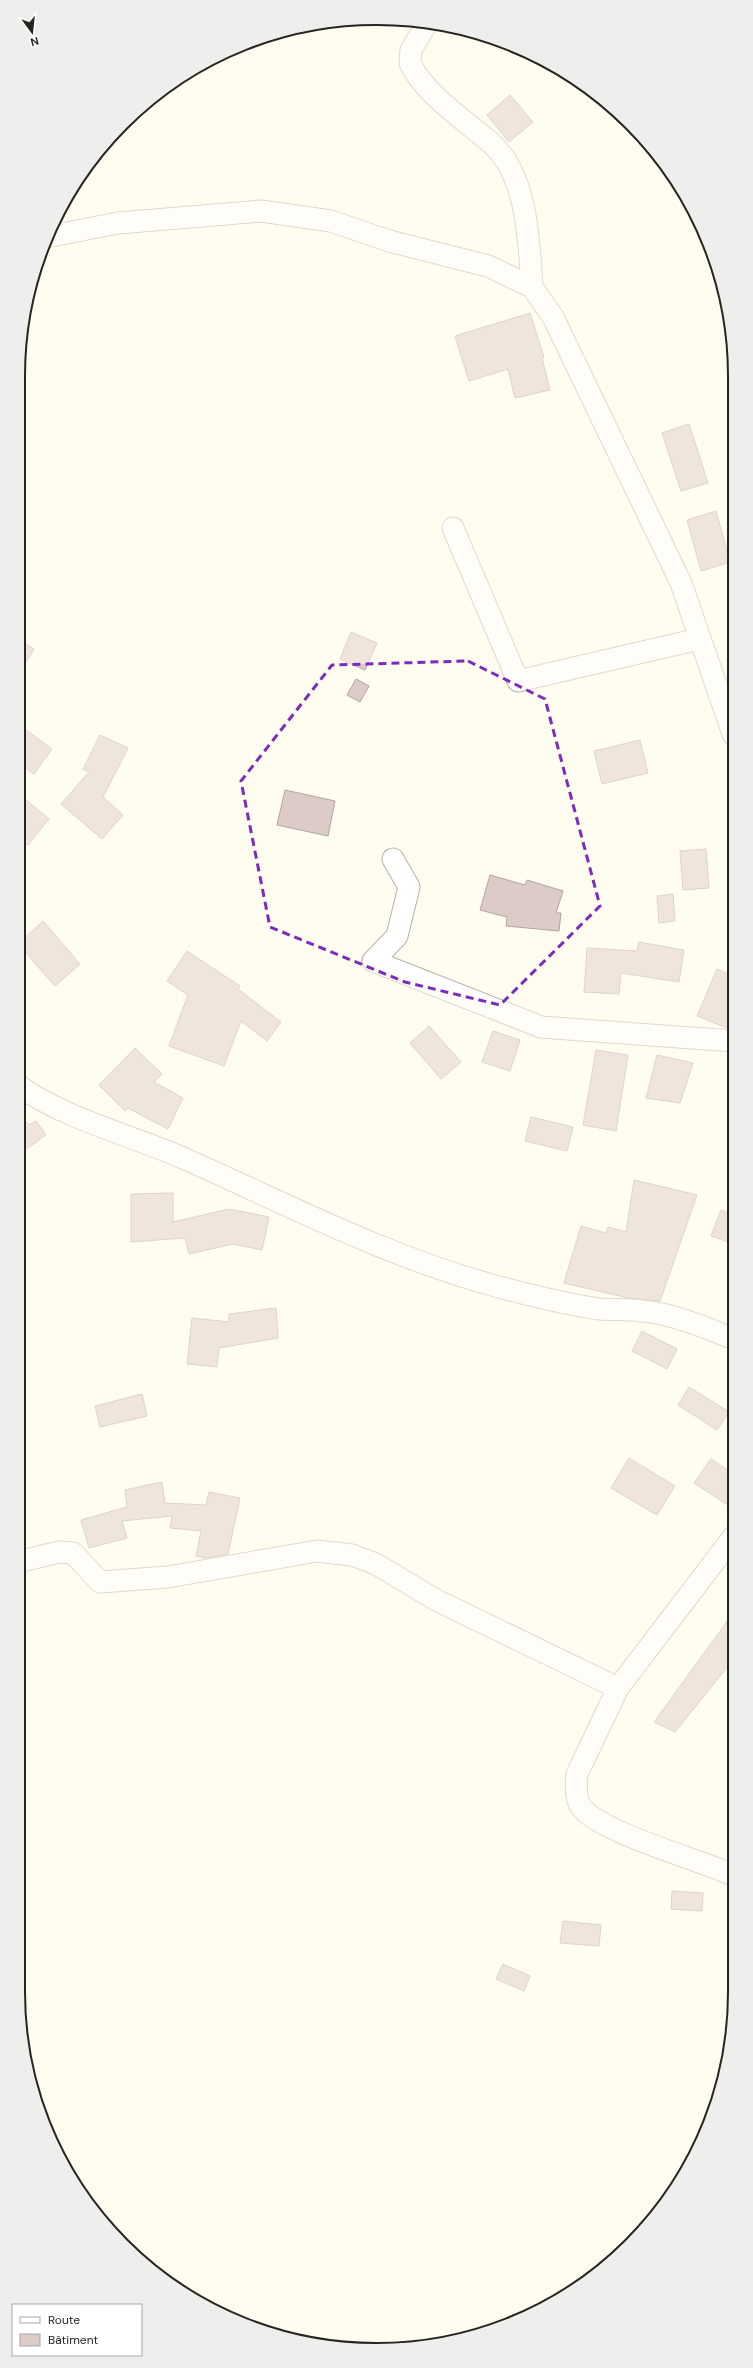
<svg xmlns="http://www.w3.org/2000/svg" width="753" height="2368" font-family="'DM Sans',sans-serif">
<rect width="100%" height="100%" fill="#fffcf0"/>
<g fill="#dccbc6" stroke="#b4a39e">
<path d="M510 95 533 122 509 142 487 115Z"/>
<path d="M530 313 544 357 542 358 550 390 515 398 508 369 469 381 455 336Z"/>
<path d="M689 424 708 483 681 491 662 433Z"/>
<path d="M716 511 730 562 701 571 687 520Z"/>
<path d="M351 632 377 643 365 670 340 659Z"/>
<path d="M18 639 34 649 18 675Z"/>
<path d="M356 679 369 686 360 702 347 695Z"/>
<path d="M18 724 52 749 34 774 18 763Z"/>
<path d="M100 735 128 748 103 797 123 815 102 839 61 804 89 772 83 769Z"/>
<path d="M640 740 648 773 602 784 594 751Z"/>
<path d="M285 790 335 801 328 836 277 825Z"/>
<path d="M18 793 49 819 28 845 18 837Z"/>
<path d="M706 849 709 888 683 890 680 851Z"/>
<path d="M490 875 525 885 527 880 563 891 556 913H561L559 931 506 926 507 917 480 910Z"/>
<path d="M673 894 675 921 659 923 657 896Z"/>
<path d="M43 921 80 964 55 986 18 944Z"/>
<path d="M639 942 684 950 679 982 621 973 619 994 584 992 587 948 637 951Z"/>
<path d="M187 951 240 986 238 989 281 1022 267 1041 241 1021 224 1066 169 1046 188 995 167 981Z"/>
<path d="M717 969 733 976V1029L727 1028 697 1016Z"/>
<path d="M429 1026 461 1062 441 1079 410 1043Z"/>
<path d="M493 1031 520 1040 510 1071 482 1062Z"/>
<path d="M135 1048 162 1074 154 1082 183 1098 168 1129 128 1108 125 1111 99 1085Z"/>
<path d="M596 1050 628 1055 616 1131 583 1125Z"/>
<path d="M657 1055 693 1063 680 1103 646 1098Z"/>
<path d="M18 1113 29 1125 36 1121 46 1135 18 1155Z"/>
<path d="M531 1117 573 1127 567 1151 525 1141Z"/>
<path d="M634 1180 697 1195 660 1301 628 1298 564 1283 581 1226 606 1233 608 1227 626 1232Z"/>
<path d="M173 1193V1222L229 1209 269 1217 262 1250 233 1244 189 1254 185 1238 131 1242V1194Z"/>
<path d="M721 1210 734 1215V1244L711 1236Z"/>
<path d="M276 1308 278 1338 219 1348 217 1367 187 1364 192 1318 229 1322V1314Z"/>
<path d="M642 1331 677 1349 667 1369 632 1351Z"/>
<path d="M689 1387 729 1412 717 1430 678 1405Z"/>
<path d="M142 1394 147 1416 100 1427 95 1406Z"/>
<path d="M629 1458 675 1486 657 1515 611 1488Z"/>
<path d="M711 1459 734 1474V1509L694 1483Z"/>
<path d="M162 1482 165 1503 206 1505 209 1492 240 1498 228 1554 206 1558 196 1556 201 1531 170 1528 172 1516 122 1521 127 1538 89 1548 81 1520 127 1507 125 1490Z"/>
<path d="M734 1612V1659L675 1732 654 1722Z"/>
<path d="M672 1891 703 1893 702 1911 671 1909Z"/>
<path d="M563 1921 601 1925 599 1946 560 1943Z"/>
<path d="M503 1964 530 1976 524 1991 496 1979Z"/>
</g>
<g fill="none" stroke-linecap="round" stroke-linejoin="round">
<g stroke="#b6b2a4" stroke-width="23">
<g id="minor">
<path d="M427 23 411 50 410 63C425 95 466 121 492 144 528 177 529 243 532 287"/>
<path d="M46 237 118 223 261 211 331 221 389 241 488 266 532 287 553 317 681 583 733 734"/>
<path d="M453 528 518 681 699 639"/>
<path d="M393 859 409 887 397 936 373 961 541 1027 733 1041"/>
<path d="M18 1085C60 1117 133 1136 183 1158 287 1204 387 1257 499 1287 530 1295 568 1305 600 1309 614 1310 628 1309 642 1311 671 1313 707 1328 734 1339"/>
<path d="M734 1536 618 1688 577 1774C576 1784 575 1798 581 1807 601 1833 701 1860 735 1876"/>
<path d="M18 1562 59 1552 73 1553 100 1582 168 1577 317 1551 352 1555 376 1564 436 1600 618 1688"/>
</g>
</g>
<use href="#minor" stroke="#fff" stroke-width="21"/>
</g>
<path d="M0 0H753V2368H0ZM468 661 545 699 600 906 500 1005 405 982 270 927 241 781 332 665Z" fill="#fffcf0" fill-opacity=".55" fill-rule="evenodd"/>
<path fill="none" stroke="#7b2cbf" stroke-width="3" stroke-dasharray="8 5" stroke-linejoin="round" d="M468 661 545 699 600 906 500 1005 405 982 270 927 241 781 332 665Z"/>
<path d="M0 0H753V2368H0ZM376 25H377A351 351 0 0 1 728 376V1992A351 351 0 0 1 377 2343H376A351 351 0 0 1 25 1992V376A351 351 0 0 1 376 25Z" fill="#eeeeed" fill-rule="evenodd"/>
<path fill="none" stroke="#272520" stroke-width="2" d="M376 25H377A351 351 0 0 1 728 376V1992A351 351 0 0 1 377 2343H376A351 351 0 0 1 25 1992V376A351 351 0 0 1 376 25Z"/>
<rect x="12" y="2304" width="130" height="52" fill="#ffffff" stroke="#a9a8a6"/>
<rect x="20" y="2317" width="20" height="6" fill="#ffffff" stroke="#a9a8a6"/>
<text x="48" y="2324" font-size="12" fill="#272520">Route</text>
<rect x="20" y="2334" width="20" height="12" fill="#dccbc6" stroke="#a9a8a6"/>
<text x="48" y="2344" font-size="12" fill="#272520">Bâtiment</text>
<g transform="translate(32 32) rotate(165)" stroke="#ffffff" stroke-width="3" paint-order="stroke">
<path d="M0-3L7 15L0 10L-7 15Z" fill="#272520"/>
<text y="-6" font-size="11" font-weight="bold" text-anchor="middle" fill="#272520">N</text>
</g>
</svg>
